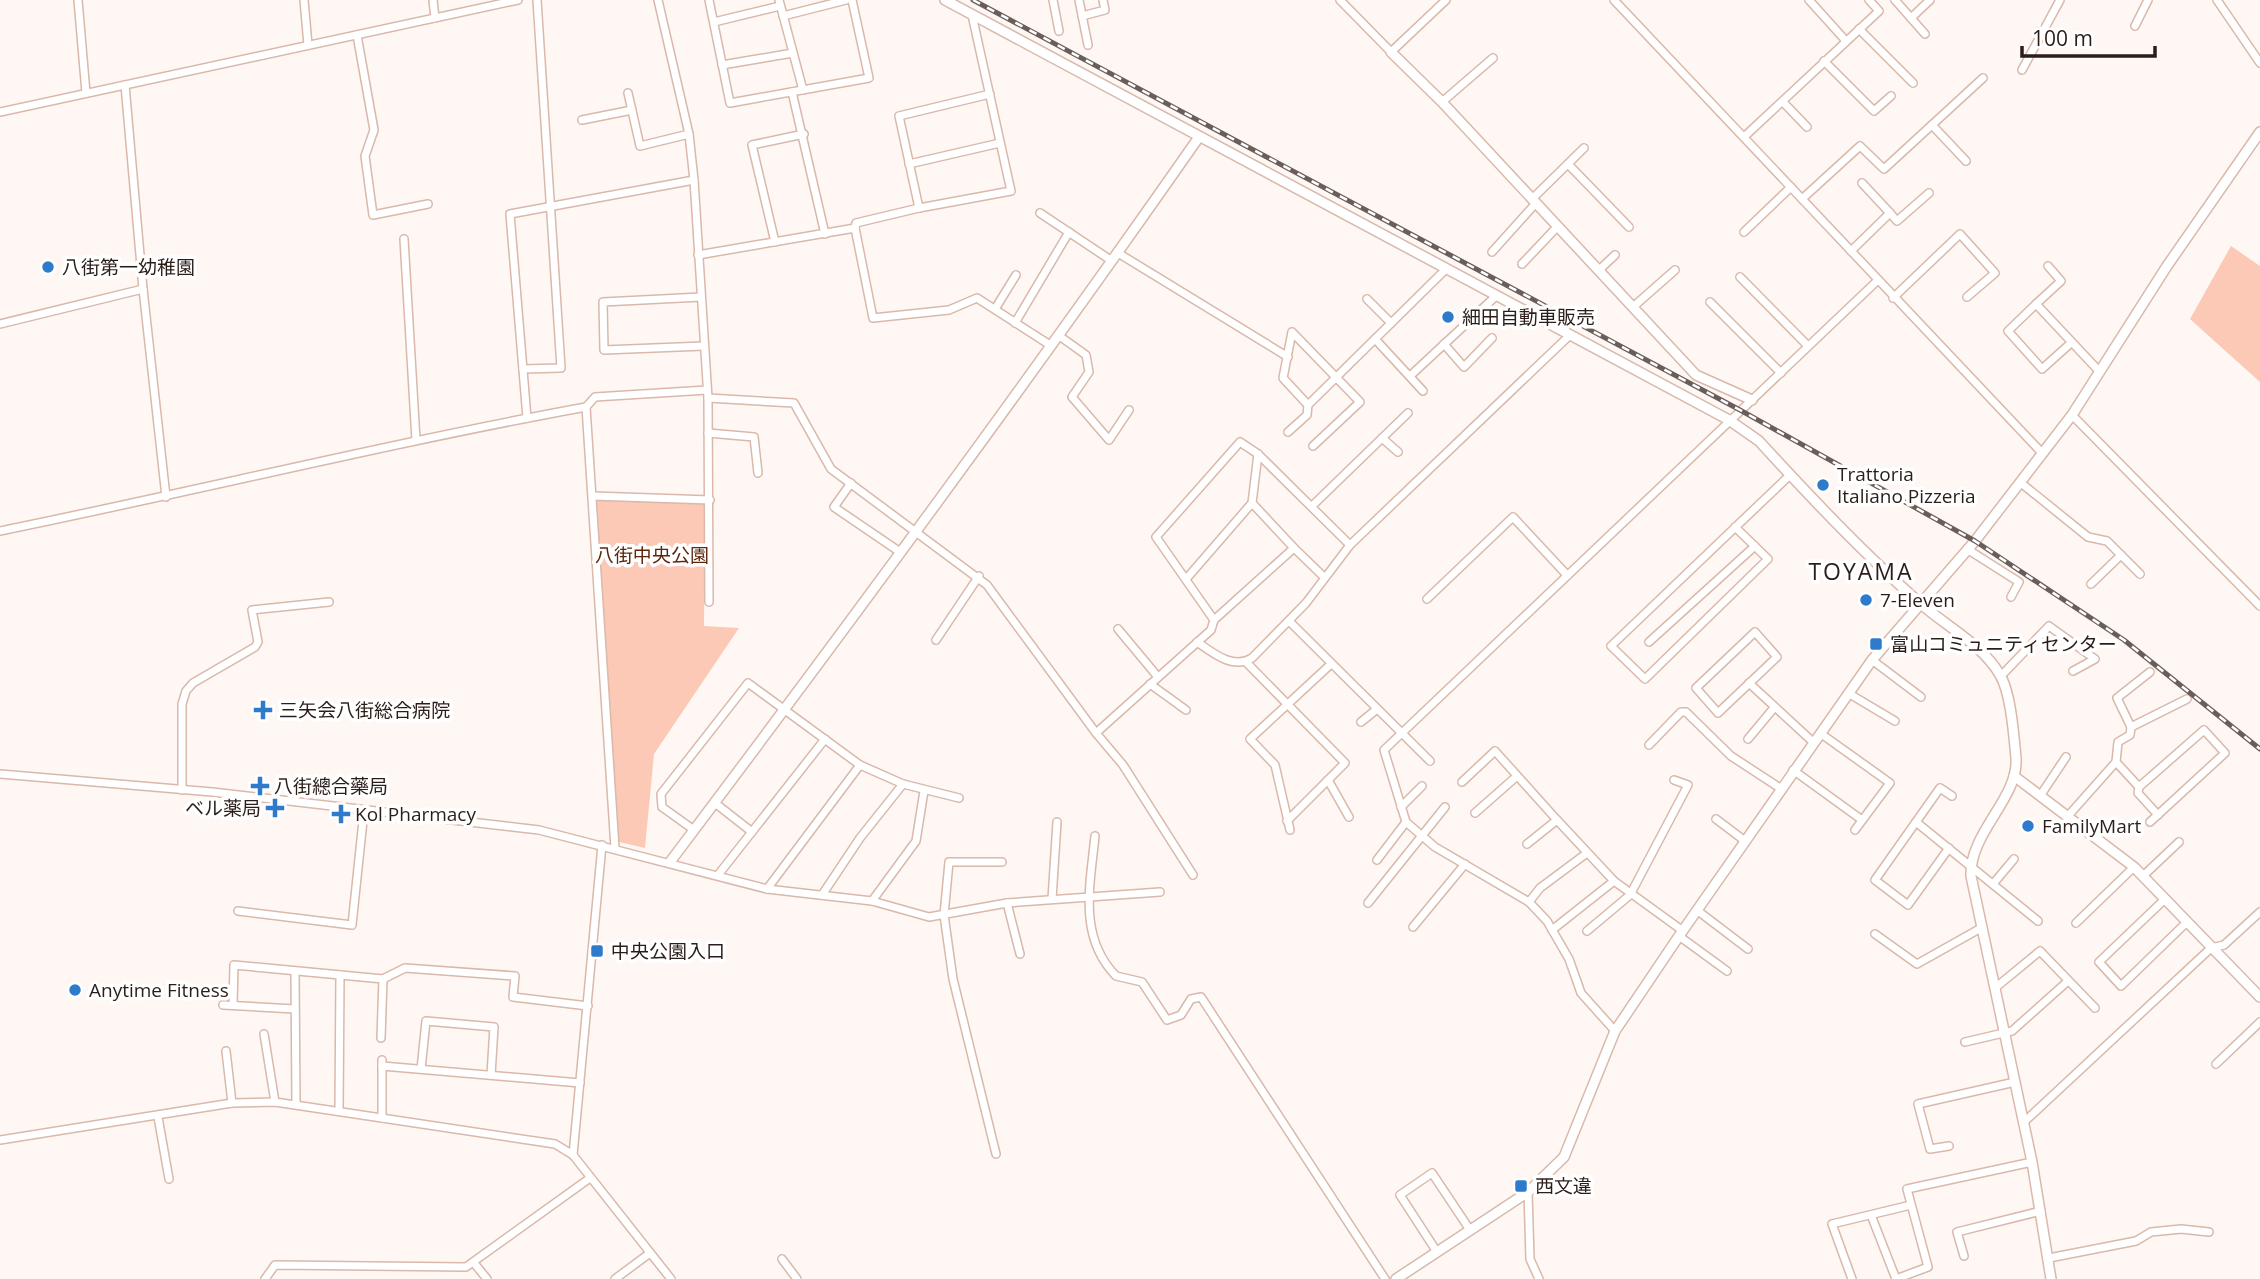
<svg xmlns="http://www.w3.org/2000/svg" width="2260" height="1279" font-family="'Open Sans','Noto Sans JP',sans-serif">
<rect width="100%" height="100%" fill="#fef7f4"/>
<g fill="#fbc9b6">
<path d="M2231 246 2260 266V382L2190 319Z"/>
<path d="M596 499 705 502 704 626 739 628 654 754 645 848 619 842Z"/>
</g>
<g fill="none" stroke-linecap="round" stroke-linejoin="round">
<g stroke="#dab8aa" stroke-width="10">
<g id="minor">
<path d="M78 0 86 93"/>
<path d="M304 0 308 45"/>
<path d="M433 0 435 18"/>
<path d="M658 0 689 134 694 180 708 398 709 602"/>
<path d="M709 0 730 103 869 78 852 0"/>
<path d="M779 0 803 90"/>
<path d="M1053 0 1059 31"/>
<path d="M1079 0 1088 45"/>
<path d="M1340 0 1391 52 1446 0"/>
<path d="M1614 0 2043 454"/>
<path d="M1809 0 1846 41"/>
<path d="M1895 0 1925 34"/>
<path d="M2217 0 2260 63"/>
<path d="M972 15 1011 191 919 208 899 116 990 94"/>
<path d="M783 16 846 0"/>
<path d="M1082 16 1105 10 1103 0"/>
<path d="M1911 18 1930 0"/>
<path d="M714 22 780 6"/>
<path d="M2135 26 2148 0"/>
<path d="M1859 29 1913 83"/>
<path d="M357 35 374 130 365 156 373 215 428 204"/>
<path d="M1824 61 1874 111 1891 96"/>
<path d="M722 65 793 53"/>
<path d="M2022 70 2060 0"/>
<path d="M125 85 143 289 166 497"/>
<path d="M792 92 825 234"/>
<path d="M628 93 640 146 689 134"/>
<path d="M1442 102 1493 58"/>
<path d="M1783 102 1807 127"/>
<path d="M0 112 518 0"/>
<path d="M582 120 632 110"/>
<path d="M1932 125 1966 161"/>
<path d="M1744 137 1879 11 1869 0"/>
<path d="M909 164 1000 143"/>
<path d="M1568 164 1629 227"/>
<path d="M1532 199 1584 148"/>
<path d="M1802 199 1860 146 1884 169 1983 78"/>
<path d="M1040 213 1112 261"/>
<path d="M1890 213 1897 221 1929 193"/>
<path d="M855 228 856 223 919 208"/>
<path d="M1744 232 1791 187"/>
<path d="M404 239 416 440"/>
<path d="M775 242 752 145 804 134"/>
<path d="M1851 251 1890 213 1862 183"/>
<path d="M1492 252 1536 203"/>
<path d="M1118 253 1288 357"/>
<path d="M698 255 855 228 873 318 949 310 977 298 1050 345"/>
<path d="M1522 264 1558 226"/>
<path d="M1599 270 1615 255"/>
<path d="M1740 277 1808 346"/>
<path d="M701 297 603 302 604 350 704 346"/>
<path d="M1893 298 1960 234 1995 273 1967 297"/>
<path d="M1367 299 1391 323"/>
<path d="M1710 302 1781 373"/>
<path d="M2036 304 2061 281 2048 266"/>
<path d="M1633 307 1675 270"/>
<path d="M995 309 1016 275"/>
<path d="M1015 323 1069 232"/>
<path d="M0 324 143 289"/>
<path d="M1058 335 1086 355 1089 372 1072 397 1109 440 1129 410"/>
<path d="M1375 339 1423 391"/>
<path d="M2072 342 2042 369 2008 331 2036 304 2099 371"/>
<path d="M1444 344 1464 367 1492 338"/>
<path d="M523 369 561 368 537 0"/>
<path d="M1410 376 1496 296"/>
<path d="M708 398 794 403 831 469 987 585 1096 733 1123 765 1193 875"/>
<path d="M1308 405 1283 378 1292 332 1360 402 1313 446"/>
<path d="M586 407 615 848"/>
<path d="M2072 415 2260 606"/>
<path d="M527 418 510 214 694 180"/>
<path d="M1288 432 1307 415 1308 405 1446 269"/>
<path d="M708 433 754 437 758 473"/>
<path d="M1382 438 1398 452"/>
<path d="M851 483 834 507 900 552"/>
<path d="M2021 483 2088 537 2107 541 2140 574"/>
<path d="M593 496 710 500"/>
<path d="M1312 506 1408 413"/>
<path d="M1735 527 1768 559 1645 679 1611 646 1633 625 1790 475"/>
<path d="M0 531C196 491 390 443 586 407L595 397 707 390"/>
<path d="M1294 548 1324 577"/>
<path d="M1967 549 2019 582 2011 597"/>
<path d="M1187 578 1252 503"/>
<path d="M2091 584 2121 555"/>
<path d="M1427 599 1513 517 1566 574"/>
<path d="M1214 620 1156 537 1240 442 1258 454 1350 545"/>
<path d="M1289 621 1430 761"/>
<path d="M1118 629 1158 677"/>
<path d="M1755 632 1777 657 1718 713 1696 688Z"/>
<path d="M936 640 979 576"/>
<path d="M1197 642C1213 653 1233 670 1252 658L1306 603 1350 545 1569 336"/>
<path d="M1649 642 1755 546"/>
<path d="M1872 660 1921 697"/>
<path d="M1246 662 1345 763 1287 821"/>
<path d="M2001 676 2049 626 2095 659 2073 671"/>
<path d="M1749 683 1813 742"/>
<path d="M1150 684 1186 710"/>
<path d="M1848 693 1895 721"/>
<path d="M1361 722 1377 709"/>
<path d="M2131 727 2117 698 2150 672"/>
<path d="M1096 733 1211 630 1214 620 1294 548 1252 503 1258 454"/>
<path d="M1820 733 1890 783 1855 830"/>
<path d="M1748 739 1773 709"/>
<path d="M1649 745 1681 712H1686L1731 756 1780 788"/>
<path d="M2116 762 2139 787 2138 793 2158 815"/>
<path d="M1793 770 1862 820"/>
<path d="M0 774 212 792 539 830 767 889 872 901 929 917 1007 903 1160 892"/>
<path d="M1328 780 1349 817"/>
<path d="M1462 782 1495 751 1557 820"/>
<path d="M2139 787 2204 730 2225 753 2150 822"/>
<path d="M182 790V704L186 691 193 683 255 647 258 642 252 610 329 602"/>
<path d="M2040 796 2066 757"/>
<path d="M715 803 752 832"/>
<path d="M1401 807 1422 786"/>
<path d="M1475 813 1517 776"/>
<path d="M2068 816 2116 762 2118 742 2130 735 2131 727 2187 699"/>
<path d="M1716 819 1745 841"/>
<path d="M1916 822 2038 921"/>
<path d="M694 830 662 807 661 794 748 683 860 765 903 784 959 798"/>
<path d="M1290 830 1275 765 1250 739 1331 664"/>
<path d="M1095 836C1090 886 1078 937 1116 976L1142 982 1167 1020 1181 1015 1191 999 1201 997 1385 1279"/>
<path d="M1527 844 1557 820 1614 881 1683 931"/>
<path d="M602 845 573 1155 671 1279"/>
<path d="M1949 848 1908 905 1875 880 1940 788 1952 796"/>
<path d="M1377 860 1406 822"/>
<path d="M718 875 825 739"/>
<path d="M2143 876 2179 842"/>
<path d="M1993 884 2014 859"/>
<path d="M767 889 860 765"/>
<path d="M822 895 860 838 903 784"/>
<path d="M1052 899 1057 822"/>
<path d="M2165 899 2099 962 2121 986 2187 922"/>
<path d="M872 901 916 841 924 791"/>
<path d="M1529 902 1540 888 1587 853"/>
<path d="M1007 903 1020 954"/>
<path d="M1368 903 1445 807"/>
<path d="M238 911 352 925 364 811"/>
<path d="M1698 911 1748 949"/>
<path d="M2076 923 2134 867"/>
<path d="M1413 927 1465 864"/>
<path d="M1552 930 1614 881"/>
<path d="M1587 931 1630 895 1688 785 1674 780"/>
<path d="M1875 934 1917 964 1981 928"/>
<path d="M1679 936 1727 971"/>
<path d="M295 971 296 1104"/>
<path d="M1995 988 2040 951 2095 1008"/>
<path d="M223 1005 295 1009"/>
<path d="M233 1005 234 965 383 979 405 968 515 976 513 997 588 1006"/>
<path d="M1615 1031 1581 993 1569 959 1547 921 1529 902 1435 847 1406 822 1384 750 1877 281"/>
<path d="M264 1034 275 1102"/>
<path d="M381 1038 383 979"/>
<path d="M1965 1042 2012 1031 2068 981"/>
<path d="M226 1051 232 1103"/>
<path d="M382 1060V1118"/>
<path d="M2216 1064 2260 1022"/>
<path d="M382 1066 580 1083"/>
<path d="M421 1069 426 1021 494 1027 491 1075"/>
<path d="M339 1111 340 975"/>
<path d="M158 1117 169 1179"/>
<path d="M2023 1123 2211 948 2224 945 2260 912"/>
<path d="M0 1140 232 1103 275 1102 555 1144 573 1155"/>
<path d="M1949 1146 1930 1149 1918 1104 2015 1082"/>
<path d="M996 1154 953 979 944 915 949 862H1002"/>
<path d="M1528 1192 1530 1259 1539 1279"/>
<path d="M1871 1215 1896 1279"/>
<path d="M1437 1252 1400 1195 1432 1173 1470 1230"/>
<path d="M1964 1256 1957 1232 2041 1211"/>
<path d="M2049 1258 2136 1241 2151 1232 2181 1229 2209 1232"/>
<path d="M782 1259 797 1279"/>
<path d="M474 1263 487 1279"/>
<path d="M265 1279 275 1265 466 1267 590 1178"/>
<path d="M615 1279 650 1253"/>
<path d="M1852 1279 1832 1224 1911 1205"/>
<path d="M1896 1279 1928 1267 1907 1189 2032 1162"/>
</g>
</g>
<g stroke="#dab8aa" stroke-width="12">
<g id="tertiary">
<path d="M945 0 1729 420 1759 441C1810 497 1864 554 1921 604 1946 626 1983 645 2000 675 2011 693 2014 737 2016 758 2019 798 1969 833 1971 876L2032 1162 2051 1279"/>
<path d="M1391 52 1442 102 1696 375 1752 400"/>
<path d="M2014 776 2134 867 2260 997"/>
<path d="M670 862C850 623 1028 382 1199 137"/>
<path d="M1396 1279 1528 1192 1564 1157 1615 1031 1679 936 1872 660 1975 541 2072 415 2167 266 2260 132"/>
</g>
</g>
<use href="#minor" stroke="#fff" stroke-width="7"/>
<use href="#tertiary" stroke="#fff" stroke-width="9"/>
<g stroke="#6a5e5a" stroke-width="5">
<path id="rail" d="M973 0 1740 410 1975 541 2124 640 2260 749"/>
</g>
<use href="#rail" stroke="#fff" stroke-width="2.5" stroke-dasharray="8" stroke-linecap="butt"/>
</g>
<g fill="#2f7bcb" stroke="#fff" stroke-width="2.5">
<circle cx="48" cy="267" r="7"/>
<circle cx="1448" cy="317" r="7"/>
<circle cx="1823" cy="485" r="7"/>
<circle cx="1866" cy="600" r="7"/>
<rect x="1869" y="637" width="14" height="14" rx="3.5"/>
<path d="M259.5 699.5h7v7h7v7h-7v7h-7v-7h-7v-7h7z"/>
<path d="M256.5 775.5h7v7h7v7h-7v7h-7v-7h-7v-7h7z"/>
<path d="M271.5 797.5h7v7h7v7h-7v7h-7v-7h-7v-7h7z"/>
<path d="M337.5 803.5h7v7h7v7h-7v7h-7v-7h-7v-7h7z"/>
<circle cx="2028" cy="826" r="7"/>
<rect x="590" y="944" width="14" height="14" rx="3.5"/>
<circle cx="75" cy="990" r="7"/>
<rect x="1514" y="1179" width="14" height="14" rx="3.5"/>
</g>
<g text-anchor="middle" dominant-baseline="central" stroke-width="7" stroke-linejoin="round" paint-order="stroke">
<g font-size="19" fill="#2b1e19" stroke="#fff" text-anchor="start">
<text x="62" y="267">八街第一幼稚園</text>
<text x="1462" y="317">細田自動車販売</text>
<text x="1837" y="474">Trattoria<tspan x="1837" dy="22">Italiano Pizzeria</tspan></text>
<text x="1880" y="600">7-Eleven</text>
<text x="1890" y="644">富山コミュニティセンター</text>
<text x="279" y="710">三矢会八街総合病院</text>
<text x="274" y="786">八街總合藥局</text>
<text x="261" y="808" text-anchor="end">ベル薬局</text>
<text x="355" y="814">Kol Pharmacy</text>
<text x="2042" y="826">FamilyMart</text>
<text x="611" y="951">中央公園入口</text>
<text x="89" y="990">Anytime Fitness</text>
<text x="1535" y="1186">西文違</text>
</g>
<g font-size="19" fill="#5d270d" stroke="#fff">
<text x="652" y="555">八街中央公園</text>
</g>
<g font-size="23" letter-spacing="2" fill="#2b1e19" stroke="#fff">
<text x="1861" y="571">TOYAMA</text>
</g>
</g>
<path d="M2022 46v10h133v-10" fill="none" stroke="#2b1e19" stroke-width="3.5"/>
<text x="2032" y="46" font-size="21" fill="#2b1e19" stroke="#ffffff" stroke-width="5" paint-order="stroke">100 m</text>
</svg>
